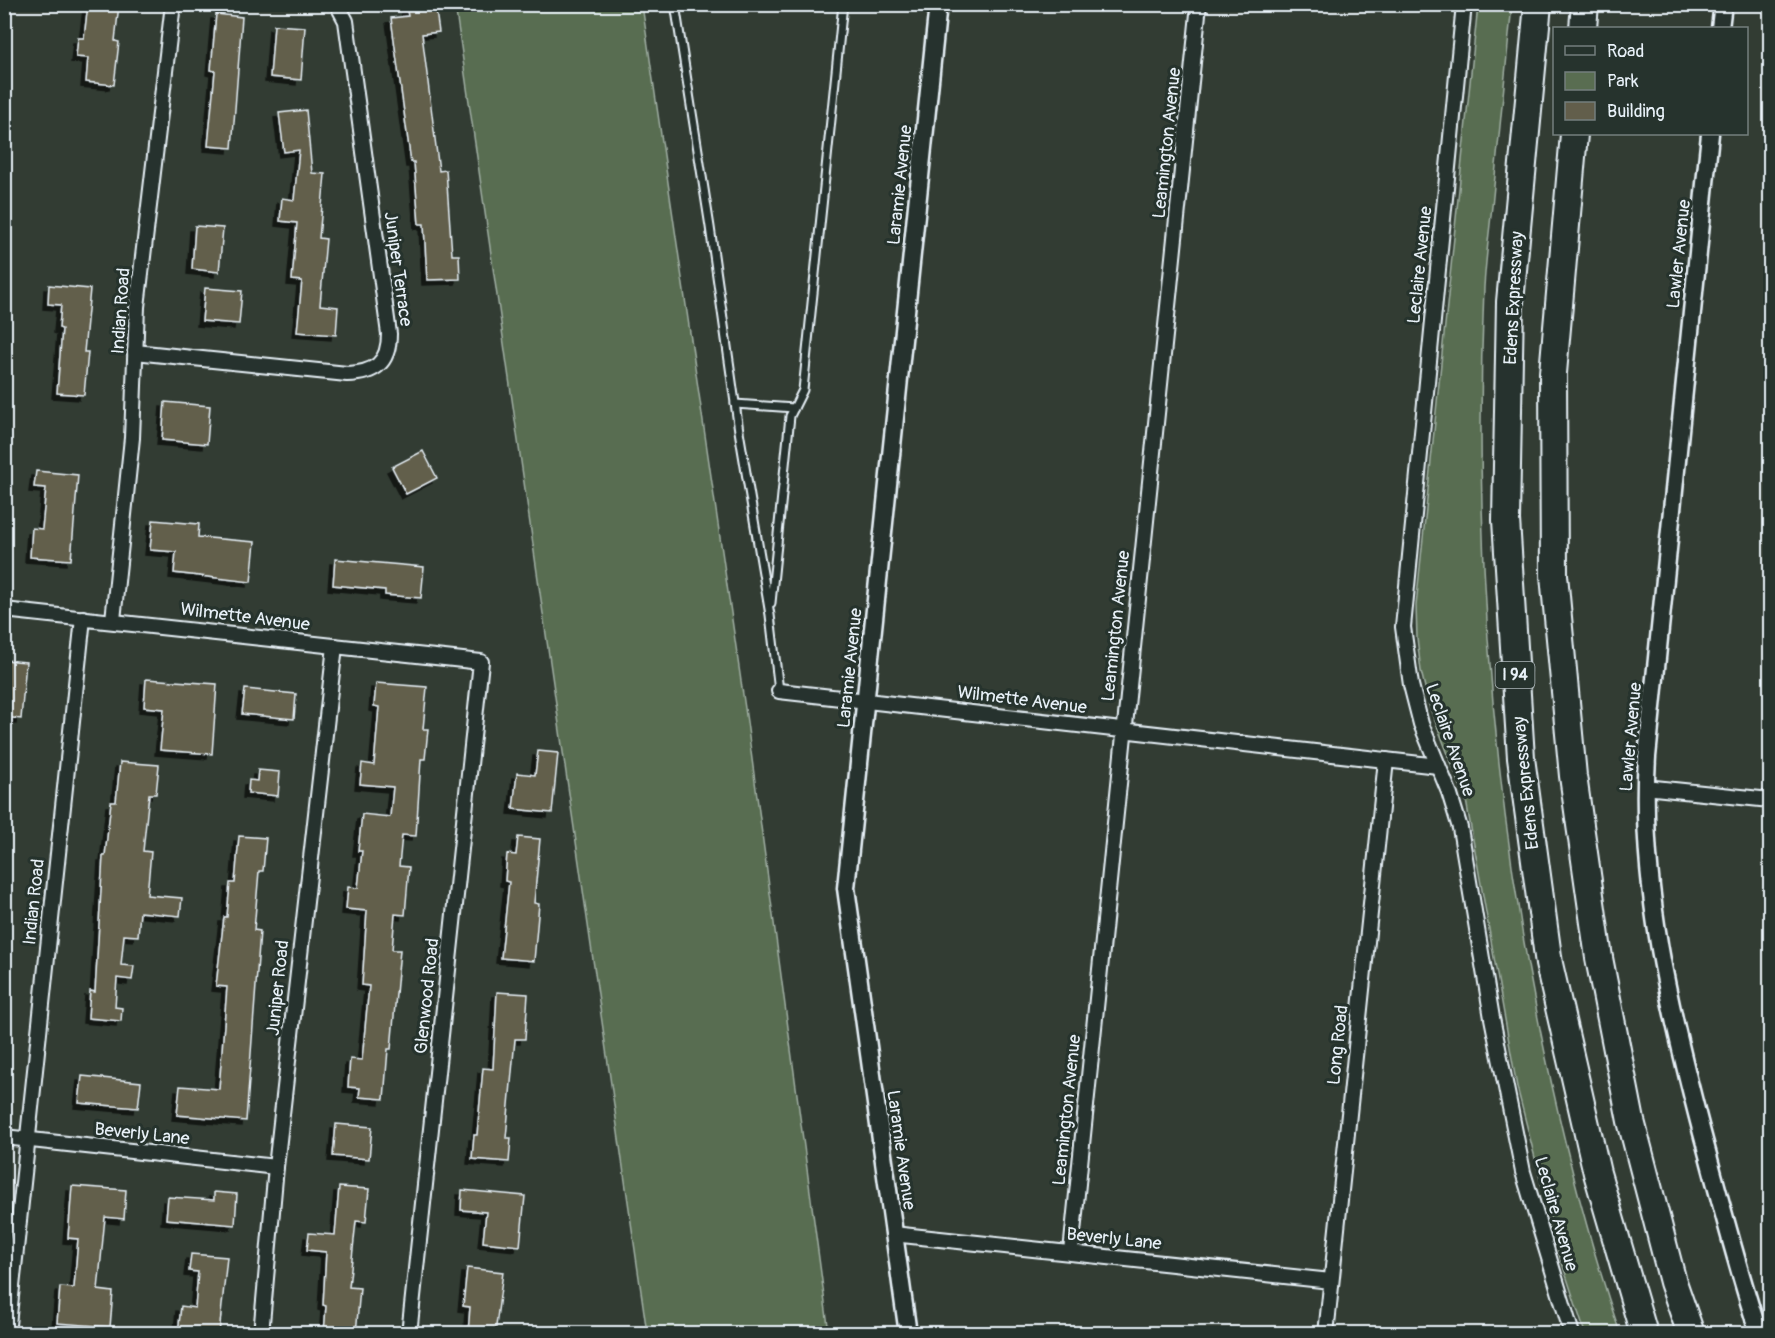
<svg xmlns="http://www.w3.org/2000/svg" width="1775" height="1338" font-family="Pangolin,sans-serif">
<defs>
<filter id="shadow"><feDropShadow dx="-5" dy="5" stdDeviation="0" flood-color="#0009"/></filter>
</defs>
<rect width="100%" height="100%" fill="#323c33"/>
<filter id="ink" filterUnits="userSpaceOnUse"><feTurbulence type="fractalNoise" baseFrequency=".0167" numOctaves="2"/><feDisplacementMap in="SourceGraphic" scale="12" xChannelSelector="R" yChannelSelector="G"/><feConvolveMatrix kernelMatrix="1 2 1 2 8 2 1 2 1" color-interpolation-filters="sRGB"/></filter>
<g filter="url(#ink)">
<g fill="#596d51" stroke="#a0afa4" stroke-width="1.5">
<path d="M455 5H642L747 722 829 1333H647Z"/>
<path d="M1478 5H1512C1506 65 1500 126 1494 186 1491 220 1486 253 1484 287 1473 544 1492 801 1545 1053 1565 1148 1589 1242 1620 1333H1585L1560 1257 1517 1087 1466 800 1430 708 1421 671 1417 638 1416 606Z"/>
</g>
<g fill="#625e4b" stroke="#e8f1f8" stroke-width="1.5" filter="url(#shadow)">
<path d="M88 4H119L115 41 119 42 114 85 86 82 88 58 76 57 78 38H84Z"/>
<path d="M406 4H435L439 32 422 34 439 171 446 170 452 255H459L460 279 427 280 424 224H419L414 162H411L391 18 408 16Z"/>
<path d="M216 14 242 17 232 148 208 146 215 71 211 70Z"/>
<path d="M274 25 305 27 301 80 270 77Z"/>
<path d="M306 110 312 173 325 174 319 238 326 239 320 305 338 307 336 335 297 332 302 281 292 280 297 223 280 221 282 198 294 200 299 150 284 152 279 113Z"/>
<path d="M195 226 223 228 219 272 192 269Z"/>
<path d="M49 285 90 289 84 352H88L84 395 57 393 62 329 59 328 61 305 48 304Z"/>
<path d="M205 288 242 291 239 324 202 321Z"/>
<path d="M165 402 210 406 207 444 162 440Z"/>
<path d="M423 451 437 478 406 494 392 467Z"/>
<path d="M36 471 78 475 71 560 30 557 32 528 42 529 46 488 34 487Z"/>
<path d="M153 520 199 524 198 537 255 542 251 582 174 573 176 552 150 550Z"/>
<path d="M335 559 424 567 421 598 385 595V590L333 585Z"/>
<path d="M4 660 26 662 21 719 4 717Z"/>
<path d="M146 679 217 684 212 754 160 750 164 709 144 707Z"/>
<path d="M376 683 427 687 423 729H428L425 759H421L416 836 402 835 399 866 409 867 405 915 395 914 392 950H400L391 1049H388L384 1099 359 1097 360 1088 348 1087 350 1059 362 1060 369 986 362 985 367 911 346 909 348 887 358 888 362 851H358L362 814 390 817 393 787 360 784 362 763 374 765 379 707 374 706Z"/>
<path d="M245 689 296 694 294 719 242 714Z"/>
<path d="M538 751 558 753 552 813 513 809 517 773 535 775Z"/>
<path d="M120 762 159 765 156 794H149L143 851 151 852 147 895 182 898 180 916 140 912 138 936 124 935 121 965 134 966 132 980 117 978 115 1007 122 1008 121 1021 88 1018 90 991 95 992 103 856H105L111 802H116Z"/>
<path d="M258 770 280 772 278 796 248 793 249 780 257 781Z"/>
<path d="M239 836 266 838 263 871H259L254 930 260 931 246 1121 177 1115 180 1086 219 1089 227 987 216 986 224 917H227L230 883H235Z"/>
<path d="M518 837 540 839 534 903 539 904 534 961 501 958 509 882 505 881 507 854 516 855Z"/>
<path d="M497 992 528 994 525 1039H515L506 1138H511L509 1162 472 1159 474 1135H477L483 1068 493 1069Z"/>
<path d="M82 1076 141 1082 138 1108 79 1103Z"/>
<path d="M336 1124 372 1127 369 1159 333 1156Z"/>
<path d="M72 1186 126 1190 124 1219 105 1217 98 1290 113 1292 110 1327 57 1323 60 1287 74 1288 78 1239 68 1238Z"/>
<path d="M339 1187 369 1189 366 1222 356 1221 349 1287 360 1288 356 1334H324L326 1306 323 1305 326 1252 307 1250 309 1233 335 1235Z"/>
<path d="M462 1190 525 1196 520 1246 483 1242 486 1212 461 1210Z"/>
<path d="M214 1192 237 1194 235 1225 166 1219 168 1197 214 1200Z"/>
<path d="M191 1254 227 1257 219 1334H178L181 1306 195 1308 198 1272 189 1271Z"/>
<path d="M467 1268 503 1272 495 1334H468L470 1307 463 1306Z"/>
</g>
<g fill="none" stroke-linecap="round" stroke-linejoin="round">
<g stroke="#e8f1f8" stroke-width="11">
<g id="service">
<path d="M675 4 710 227 739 431 770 615 779 691"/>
<path d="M735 404 794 408"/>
<path d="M771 603 790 416 803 390 843 4"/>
</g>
</g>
<g stroke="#e8f1f8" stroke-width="18">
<g id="minor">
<path d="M1464 4 1403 627 1411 685 1421 724 1449 792 1460 828 1492 1018 1523 1172 1572 1334"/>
<path d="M135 352 347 374C374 373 389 364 389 334L346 21 337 4"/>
<path d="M4 610 481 662 409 1334"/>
<path d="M113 620 132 438 137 307 173 4"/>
<path d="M779 691 1438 766"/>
<path d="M1645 787 1770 800"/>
<path d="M4 1137 276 1167"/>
<path d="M893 1234 1331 1281"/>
<path d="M1071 1252 1199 4"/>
<path d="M7 1334 83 618"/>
<path d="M261 1334 276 1167 335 646"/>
<path d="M1326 1334 1386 760"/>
</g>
</g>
<g stroke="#e8f1f8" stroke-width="21">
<g id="tertiary">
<path d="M1720 28 1723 4"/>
<path d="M1710 134 1647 757C1639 883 1670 1011 1702 1133 1720 1200 1737 1267 1759 1334"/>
<path d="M908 1334 846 888 938 4"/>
</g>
</g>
<g stroke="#e8f1f8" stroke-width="30">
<g id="motorway">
<path d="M1538 4 1510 302 1506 520 1521 758 1549 964 1597 1173 1644 1334"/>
<path d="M1583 28 1585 4"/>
<path d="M1574 134 1553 373 1554 575 1573 776 1599 958 1631 1121 1673 1282 1691 1334"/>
</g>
</g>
<use href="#service" stroke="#26332d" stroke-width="7"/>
<use href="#minor" stroke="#26332d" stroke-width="14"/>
<use href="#tertiary" stroke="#26332d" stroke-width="16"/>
<use href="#motorway" stroke="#26332d" stroke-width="26"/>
</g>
</g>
<g text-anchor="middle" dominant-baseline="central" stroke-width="6" stroke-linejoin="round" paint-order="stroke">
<rect fill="#26332d" stroke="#aeb8bb" stroke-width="1.5" x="1495.5" y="662" width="39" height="26" rx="4.5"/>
<g font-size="16" font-weight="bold" fill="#e8f1f8">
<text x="1515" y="675">I 94</text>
</g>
<g font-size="18" fill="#e8f1f8" stroke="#26332d">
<text transform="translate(1167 143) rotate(-84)">Leamington Avenue</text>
<text transform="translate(900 185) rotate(-84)">Laramie Avenue</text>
<text transform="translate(1679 254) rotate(-84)">Lawler Avenue</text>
<text transform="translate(1420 265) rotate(-84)">Leclaire Avenue</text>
<text transform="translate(398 269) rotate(82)">Juniper Terrace</text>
<text transform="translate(1514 298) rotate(-87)">Edens Expressway</text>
<text transform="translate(121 311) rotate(-86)">Indian Road</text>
<text transform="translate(245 617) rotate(7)">Wilmette Avenue</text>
<text transform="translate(1116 626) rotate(-84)">Leamington Avenue</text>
<text transform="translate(850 668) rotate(-84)">Laramie Avenue</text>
<text transform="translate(1022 700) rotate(7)">Wilmette Avenue</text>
<text transform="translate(1631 737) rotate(-85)">Lawler Avenue</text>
<text transform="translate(1450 740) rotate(71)">Leclaire Avenue</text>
<text transform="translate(1526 783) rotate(-96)">Edens Expressway</text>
<text transform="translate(34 902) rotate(-84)">Indian Road</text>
<text transform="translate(278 988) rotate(-84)">Juniper Road</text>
<text transform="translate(427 996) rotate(-84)">Glenwood Road</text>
<text transform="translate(1338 1045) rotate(-84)">Long Road</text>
<text transform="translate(1067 1110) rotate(-84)">Leamington Avenue</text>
<text transform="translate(142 1134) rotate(6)">Beverly Lane</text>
<text transform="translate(901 1150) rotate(82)">Laramie Avenue</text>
<text transform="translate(1556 1214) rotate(74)">Leclaire Avenue</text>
<text transform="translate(1114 1239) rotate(6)">Beverly Lane</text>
</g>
</g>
<rect width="1775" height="1338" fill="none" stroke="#26332d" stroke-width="24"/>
<rect x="12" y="12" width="1751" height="1314" fill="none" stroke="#e8f1f8" stroke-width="2" filter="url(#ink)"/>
<rect x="1553" y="27" width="195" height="108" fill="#26332d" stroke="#747f7e" stroke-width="1.5"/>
<rect x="1565" y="46" width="30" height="9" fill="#26332d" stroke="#747f7e" stroke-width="1.5"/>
<text x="1607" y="57" font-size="18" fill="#e8f1f8">Road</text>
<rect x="1565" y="72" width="30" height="18" fill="#596d51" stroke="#747f7e" stroke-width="1.5"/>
<text x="1607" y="87" font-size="18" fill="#e8f1f8">Park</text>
<rect x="1565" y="102" width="30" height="18" fill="#625e4b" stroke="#747f7e" stroke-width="1.5"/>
<text x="1607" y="117" font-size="18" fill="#e8f1f8">Building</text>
</svg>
